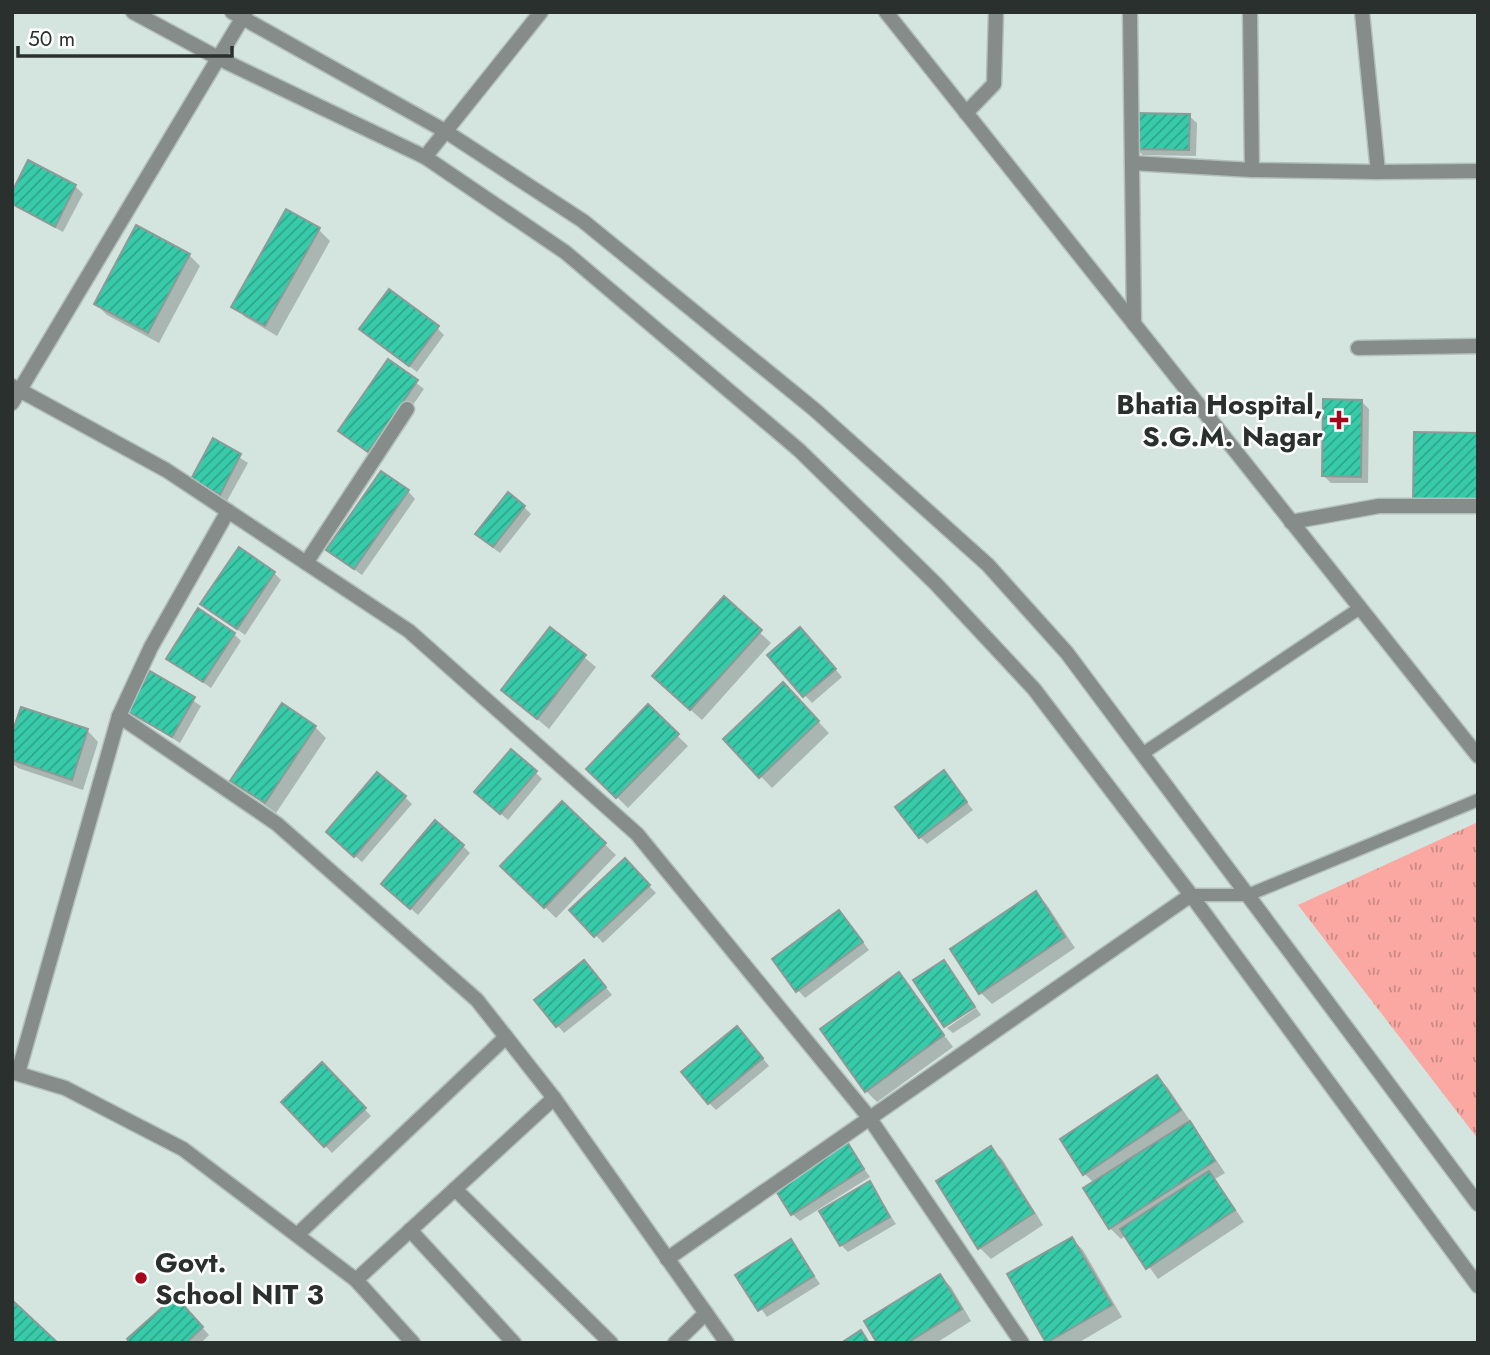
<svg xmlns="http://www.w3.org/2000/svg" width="1490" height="1355" font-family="Jost,sans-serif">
<defs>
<pattern id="park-tufts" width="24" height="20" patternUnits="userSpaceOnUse" patternTransform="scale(1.75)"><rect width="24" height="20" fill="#faa8a1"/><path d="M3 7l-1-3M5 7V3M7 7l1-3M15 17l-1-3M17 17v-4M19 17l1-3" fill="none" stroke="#cb8984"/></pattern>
<pattern id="building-hatch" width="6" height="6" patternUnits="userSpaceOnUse" patternTransform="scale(1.75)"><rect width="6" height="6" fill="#38cbaa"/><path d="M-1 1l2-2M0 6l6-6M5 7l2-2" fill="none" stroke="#2fa58b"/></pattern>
</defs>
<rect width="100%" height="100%" fill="#d4e4de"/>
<path fill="url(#park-tufts)" d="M1478 822V1139L1298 905Z"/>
<g fill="#0003">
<path d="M1189 116 1197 123 1196 156 1143 155 1135 148Z"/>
<path d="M29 162 75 186 83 194 63 232 12 204Z"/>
<path d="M319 230 330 241 277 336 245 317 234 306Z"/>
<path d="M189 255 200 266 159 343 107 315 96 304Z"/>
<path d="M437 328 444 335 417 372 361 329Z"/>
<path d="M388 361 424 389 376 458 340 431Z"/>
<path d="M1361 401 1369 409 1368 483H1331L1324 476Z"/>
<path d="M214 441 248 463 227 501 193 478Z"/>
<path d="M408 491 415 499 362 575 336 556Z"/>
<path d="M524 507 531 514 500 553 484 541Z"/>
<path d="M274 573 281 580 245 635 202 604Z"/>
<path d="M724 599 771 643 702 720 665 687Z"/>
<path d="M551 630 596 667 549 729 503 690Z"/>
<path d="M234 634 241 641 211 688 168 658Z"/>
<path d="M807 636 842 677 812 703 769 655Z"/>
<path d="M151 673 201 706 180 743 129 711Z"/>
<path d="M794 696 829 733 772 788 725 739Z"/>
<path d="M648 707 688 746 628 808 589 769Z"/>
<path d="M315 727 326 738 276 813 233 781Z"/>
<path d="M87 730 98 742 83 790 18 768 12 763V739Z"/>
<path d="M535 772 542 779 508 820 483 799Z"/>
<path d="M944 773 973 810 927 844 920 837Z"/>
<path d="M405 797 412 804 362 862 335 839Z"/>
<path d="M562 803 616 855 556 918 502 866Z"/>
<path d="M463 846 470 853 418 915 391 891Z"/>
<path d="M625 861 656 893 603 943 572 910Z"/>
<path d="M1036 894 1047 905 1075 948 992 1004 981 993 952 949Z"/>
<path d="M839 912 869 950 805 998 798 990Z"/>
<path d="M944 962 975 1005 945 1025Z"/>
<path d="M591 969 612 995 564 1033 537 1001Z"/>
<path d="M899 975 953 1047 877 1102 866 1091Z"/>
<path d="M976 1008 981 1015 953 1033 947 1028Z"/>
<path d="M744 1035 769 1066 716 1110 709 1103Z"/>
<path d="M322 1065 371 1116 332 1153 283 1102Z"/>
<path d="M1157 1077 1168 1088 1225 1173 1215 1179 1244 1222 1158 1279 1126 1235 1121 1239 1110 1228 1094 1183 1085 1174Z"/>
<path d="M845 1142 870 1177 800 1221 792 1214Z"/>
<path d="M991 1148 1002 1159 1043 1225 991 1259 980 1248Z"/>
<path d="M869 1184 896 1224 848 1252 841 1245Z"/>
<path d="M1072 1239 1083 1250 1122 1317 1078 1343H1049L1010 1275Z"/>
<path d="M791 1241 820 1284 767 1317 738 1275Z"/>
<path d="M940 1276 951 1287 971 1321 936 1343H879Z"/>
<path d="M182 1305 209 1335 201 1343H132Z"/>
</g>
<g fill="url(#building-hatch)" stroke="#8c9b96" stroke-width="2">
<path d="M1135 113 1190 114 1189 150 1134 149Z"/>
<path d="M28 160 76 185 55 227 12 204V192Z"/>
<path d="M286 209 320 228 265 326 231 307Z"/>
<path d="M136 225 190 254 148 333 94 304Z"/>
<path d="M389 289 439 326 409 366 359 329Z"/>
<path d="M388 359 418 380 368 452 338 431Z"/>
<path d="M1323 399 1362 400 1361 477 1322 476Z"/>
<path d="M1414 432 1478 433V500L1413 499Z"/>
<path d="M213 438 241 454 220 495 191 479Z"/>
<path d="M381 471 409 490 354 569 326 550Z"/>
<path d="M508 492 525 506 493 547 475 534Z"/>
<path d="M239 547 275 572 237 629 200 604Z"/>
<path d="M724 596 762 630 690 710 652 676Z"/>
<path d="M198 608 235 633 203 682 166 659Z"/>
<path d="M550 627 586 655 537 719 501 690Z"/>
<path d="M800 627 836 669 803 697 767 655Z"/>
<path d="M150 671 195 697 172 737 127 711Z"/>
<path d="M783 682 819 721 759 778 723 739Z"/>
<path d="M282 703 316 726 265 803 230 781Z"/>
<path d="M648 704 679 734 616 798 586 769Z"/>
<path d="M21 707 88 729 72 780 12 760V733Z"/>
<path d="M511 749 537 771 500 814 474 792Z"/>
<path d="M944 770 967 802 919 838 895 807Z"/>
<path d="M377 772 406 796 354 857 326 832Z"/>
<path d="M562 801 606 843 544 908 500 866Z"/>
<path d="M435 820 464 845 410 909 381 884Z"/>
<path d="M625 858 650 885 594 937 569 910Z"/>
<path d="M1036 891 1065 937 979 994 950 949Z"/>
<path d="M839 910 863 942 796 992 772 959Z"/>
<path d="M584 960 606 987 556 1027 534 1000Z"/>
<path d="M944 960 975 1007 944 1027 913 980Z"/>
<path d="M899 972 944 1035 865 1092 820 1029Z"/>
<path d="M737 1026 763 1058 708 1104 681 1072Z"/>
<path d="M322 1062 366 1108 324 1147 281 1102Z"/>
<path d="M1157 1075 1181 1110 1083 1175 1060 1139Z"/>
<path d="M1190 1121 1215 1161 1109 1229 1083 1188Z"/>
<path d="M846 1140 864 1169 791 1215 773 1186Z"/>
<path d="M991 1146 1034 1213 978 1249 936 1181Z"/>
<path d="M1209 1171 1235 1210 1146 1269 1120 1229Z"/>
<path d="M870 1181 890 1217 840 1246 819 1211Z"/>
<path d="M1072 1237 1112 1305 1046 1343 1007 1274Z"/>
<path d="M791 1239 814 1276 758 1311 735 1275Z"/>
<path d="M940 1274 962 1309 907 1343H877L864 1321Z"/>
<path d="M175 1296 203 1327 186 1343H130L127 1339Z"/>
<path d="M12 1300 58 1343H12Z"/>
<path d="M861 1330 869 1343H841Z"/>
</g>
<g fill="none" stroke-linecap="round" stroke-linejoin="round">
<g stroke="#b2c0bb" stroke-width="15">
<g id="service">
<path d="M1142 754 1360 608"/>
<path d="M1191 895H1248L1478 800"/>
</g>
</g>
<g stroke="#b2c0bb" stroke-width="17">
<g id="minor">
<path d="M886 12 1478 756"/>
<path d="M1130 12 1134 324"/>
<path d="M1250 12 1252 170"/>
<path d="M966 113 994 84 996 12"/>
<path d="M425 157 541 12"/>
<path d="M1132 163 1252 170 1378 172 1362 12"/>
<path d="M1378 172 1478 171"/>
<path d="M1358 348 1478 346"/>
<path d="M12 386 166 470 409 631 637 834 868 1116 1022 1343"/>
<path d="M12 403 246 12"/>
<path d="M1291 522 1379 506H1478"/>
<path d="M306 563 407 409"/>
<path d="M119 716 277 824 477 1000 554 1098 727 1343"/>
<path d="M12 1072 65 1088 183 1149 356 1280 413 1343"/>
<path d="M18 1073 119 716 151 647 228 511"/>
<path d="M455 1189 611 1343"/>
<path d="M410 1230 514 1343"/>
<path d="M297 1235 506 1037"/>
<path d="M667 1259 1191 895"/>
<path d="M356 1280 554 1098"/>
<path d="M675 1343 706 1313"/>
</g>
</g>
<g stroke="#b2c0bb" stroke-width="17">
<g id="tertiary">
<path d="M133 12 220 59 425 157 565 252 799 450 936 584 1034 689 1191 895 1478 1286"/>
<path d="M232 12 445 131 583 221 815 410 988 565 1067 653 1478 1204"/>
</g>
</g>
<use href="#service" stroke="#868c8a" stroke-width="12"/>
<use href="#minor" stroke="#868c8a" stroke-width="14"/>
<use href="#tertiary" stroke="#868c8a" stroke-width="14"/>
</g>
<g fill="#a30719" stroke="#fff" stroke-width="2.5">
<path d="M1335.5 409.5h7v7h7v7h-7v7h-7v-7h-7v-7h7z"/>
<circle cx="141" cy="1278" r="7"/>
</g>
<g text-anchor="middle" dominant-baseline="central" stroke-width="5" stroke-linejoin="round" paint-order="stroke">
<g font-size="28" font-weight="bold" fill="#2a302e" stroke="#fff" text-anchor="end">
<text x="1323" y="404">Bhatia Hospital,<tspan x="1323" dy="32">S.G.M. Nagar</tspan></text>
<text x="155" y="1262" text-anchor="start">Govt.<tspan x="155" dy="32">School NIT 3</tspan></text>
</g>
</g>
<rect width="1490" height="1355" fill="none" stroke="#2a302e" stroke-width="28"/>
<path d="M18 46v10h214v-10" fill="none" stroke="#2a302e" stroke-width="3.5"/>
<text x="28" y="46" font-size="21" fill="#2a302e" stroke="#ffffff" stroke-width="5" paint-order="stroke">50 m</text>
</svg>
